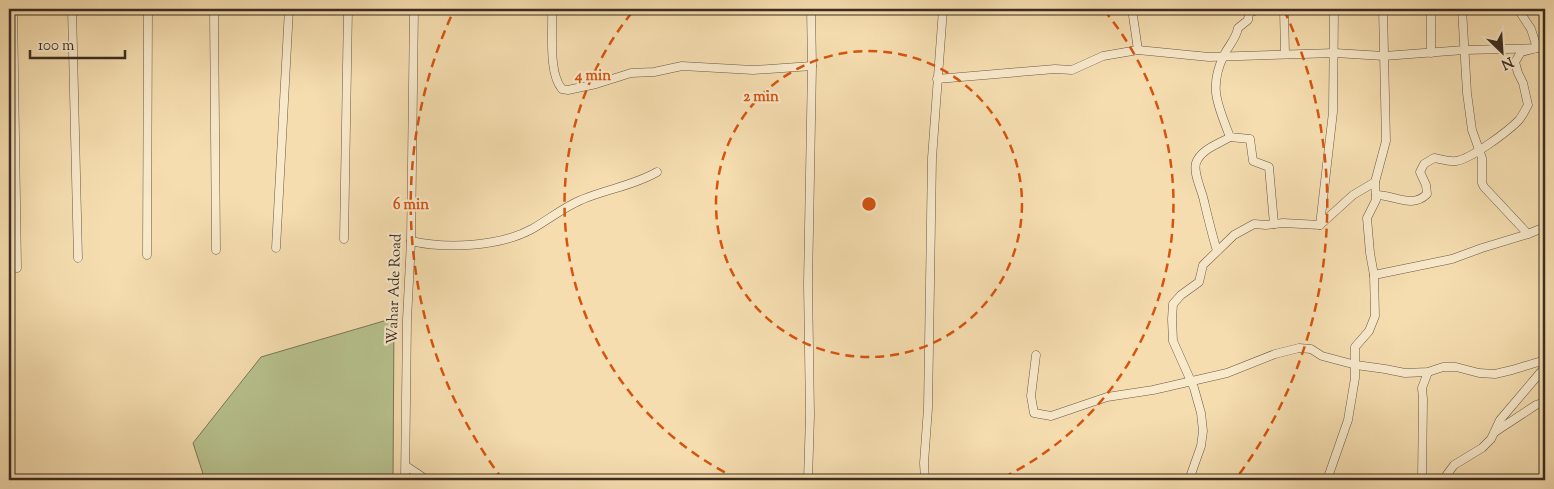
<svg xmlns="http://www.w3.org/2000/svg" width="1554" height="489" font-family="'Sorts Mill Goudy',serif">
<rect width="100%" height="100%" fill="#f5ddaf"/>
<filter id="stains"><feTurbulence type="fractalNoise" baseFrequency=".004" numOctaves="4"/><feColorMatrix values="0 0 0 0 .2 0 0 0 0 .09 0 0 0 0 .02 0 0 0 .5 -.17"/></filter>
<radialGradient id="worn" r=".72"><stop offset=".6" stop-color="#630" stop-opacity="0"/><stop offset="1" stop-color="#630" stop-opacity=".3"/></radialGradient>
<path fill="#b7c28e" stroke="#7a7758" d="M394 318 393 480H205L193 443 261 357Z"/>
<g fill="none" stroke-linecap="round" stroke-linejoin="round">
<g stroke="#6a5844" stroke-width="9">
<g id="minor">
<path d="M13 9 17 268"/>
<path d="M72 9 78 258"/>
<path d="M214 9 216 250"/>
<path d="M552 9C553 31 548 73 562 89L568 90 596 84 631 73 654 72 682 66 753 70 812 66"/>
<path d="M1132 9 1138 50"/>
<path d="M1259 9 1249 13 1248 20 1238 28C1236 39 1229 45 1224 55 1208 88 1218 105 1230 137L1250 139 1253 161 1269 167 1274 224"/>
<path d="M1284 9 1285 54"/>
<path d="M1431 9V53"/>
<path d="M1462 9 1467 93 1472 130 1482 158V183L1484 187 1528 234"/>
<path d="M937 79 1055 69 1072 70 1103 56 1138 50 1209 57 1335 53 1384 56 1464 50 1545 48"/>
<path d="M1376 195C1395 195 1412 209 1427 194L1426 185 1420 172 1424 164 1434 158C1441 159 1449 162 1456 161 1471 159 1507 132 1518 121 1522 117 1525 110 1528 105L1523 83 1518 73 1515 62 1521 52 1537 48 1531 29 1518 9"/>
<path d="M1320 225 1333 112 1334 9"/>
<path d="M344 239 348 9"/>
<path d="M411 241C446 249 499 247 532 229 548 220 564 207 581 200 606 189 633 186 657 172"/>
<path d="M276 248 289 9"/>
<path d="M1217 251C1212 234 1208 218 1204 201 1202 190 1193 174 1196 163 1201 149 1219 144 1230 137"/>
<path d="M147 255 148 9"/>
<path d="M1374 275 1452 259 1482 248 1528 234 1545 227"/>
<path d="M1036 355 1031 396 1034 413 1051 416 1107 397 1153 390 1227 373 1275 354 1299 348 1311 349 1322 356 1356 365 1385 369 1405 373 1428 372 1443 367H1456L1479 373 1495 374 1512 370 1545 360"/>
<path d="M1495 432 1536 405 1545 402"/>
<path d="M406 466 427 480"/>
<path d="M405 480 407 320 411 241 414 9"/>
<path d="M808 480 810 415 808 284 812 66 811 9"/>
<path d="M925 480 924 463 928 408 932 158 943 9"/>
<path d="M1189 480 1201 446 1203 431 1201 413 1194 388 1173 341 1172 319 1173 304 1181 295 1199 282 1203 265 1234 235 1254 224 1266 225 1283 223 1320 225 1353 195 1375 182"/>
<path d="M1327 480 1348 420 1355 378V347L1369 331 1375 316 1374 275 1370 253 1367 218 1376 200 1375 182 1386 141 1383 9"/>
<path d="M1422 480 1423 399 1422 388 1428 372"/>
<path d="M1443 480 1454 465 1482 448 1491 439 1500 420 1545 367"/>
</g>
</g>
<use href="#minor" stroke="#f8e9cb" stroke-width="8"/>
</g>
<g fill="none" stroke="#d7540e" stroke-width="2.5" stroke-dasharray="9 6">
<circle cx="869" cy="204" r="153"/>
<path d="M738 479A305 305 0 0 1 634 10M1104 10A305 305 0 0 1 1000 479"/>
<path d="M503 480A458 458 0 0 1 454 10M1284 10A458 458 0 0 1 1235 480"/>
</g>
<g text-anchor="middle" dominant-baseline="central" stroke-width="4.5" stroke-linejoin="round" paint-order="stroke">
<g font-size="15" fill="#3c2c21" stroke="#f8e9cb">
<text transform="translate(395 289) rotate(-88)">Wahar Ade Road</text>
</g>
</g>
<circle cx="869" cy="204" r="8" fill="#d7540e" stroke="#f8e9cb" stroke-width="2.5"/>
<g font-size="15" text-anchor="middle" font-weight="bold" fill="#d7540e" stroke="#f8e9cb" stroke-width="4.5" stroke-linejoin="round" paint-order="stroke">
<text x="593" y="80">4 min</text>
<text x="761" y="101">2 min</text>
<text x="411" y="209">6 min</text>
</g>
<rect width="1554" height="489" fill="none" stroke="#f5ddaf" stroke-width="30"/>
<rect x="10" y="10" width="1534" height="469" fill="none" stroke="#3c2c21" stroke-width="2.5"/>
<rect x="15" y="15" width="1524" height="459" fill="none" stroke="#3c2c21"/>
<g transform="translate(1502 52) rotate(155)" stroke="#f8e9cb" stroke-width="4" paint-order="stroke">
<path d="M0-4L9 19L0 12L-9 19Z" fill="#3c2c21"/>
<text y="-8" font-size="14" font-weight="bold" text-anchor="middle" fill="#3c2c21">N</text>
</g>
<path d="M30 50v8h95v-8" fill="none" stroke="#3c2c21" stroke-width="2.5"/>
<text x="38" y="50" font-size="15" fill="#3c2c21" stroke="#f8e9cb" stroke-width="4" paint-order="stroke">100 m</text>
<rect width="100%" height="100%" filter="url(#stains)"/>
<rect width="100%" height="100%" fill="url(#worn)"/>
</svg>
